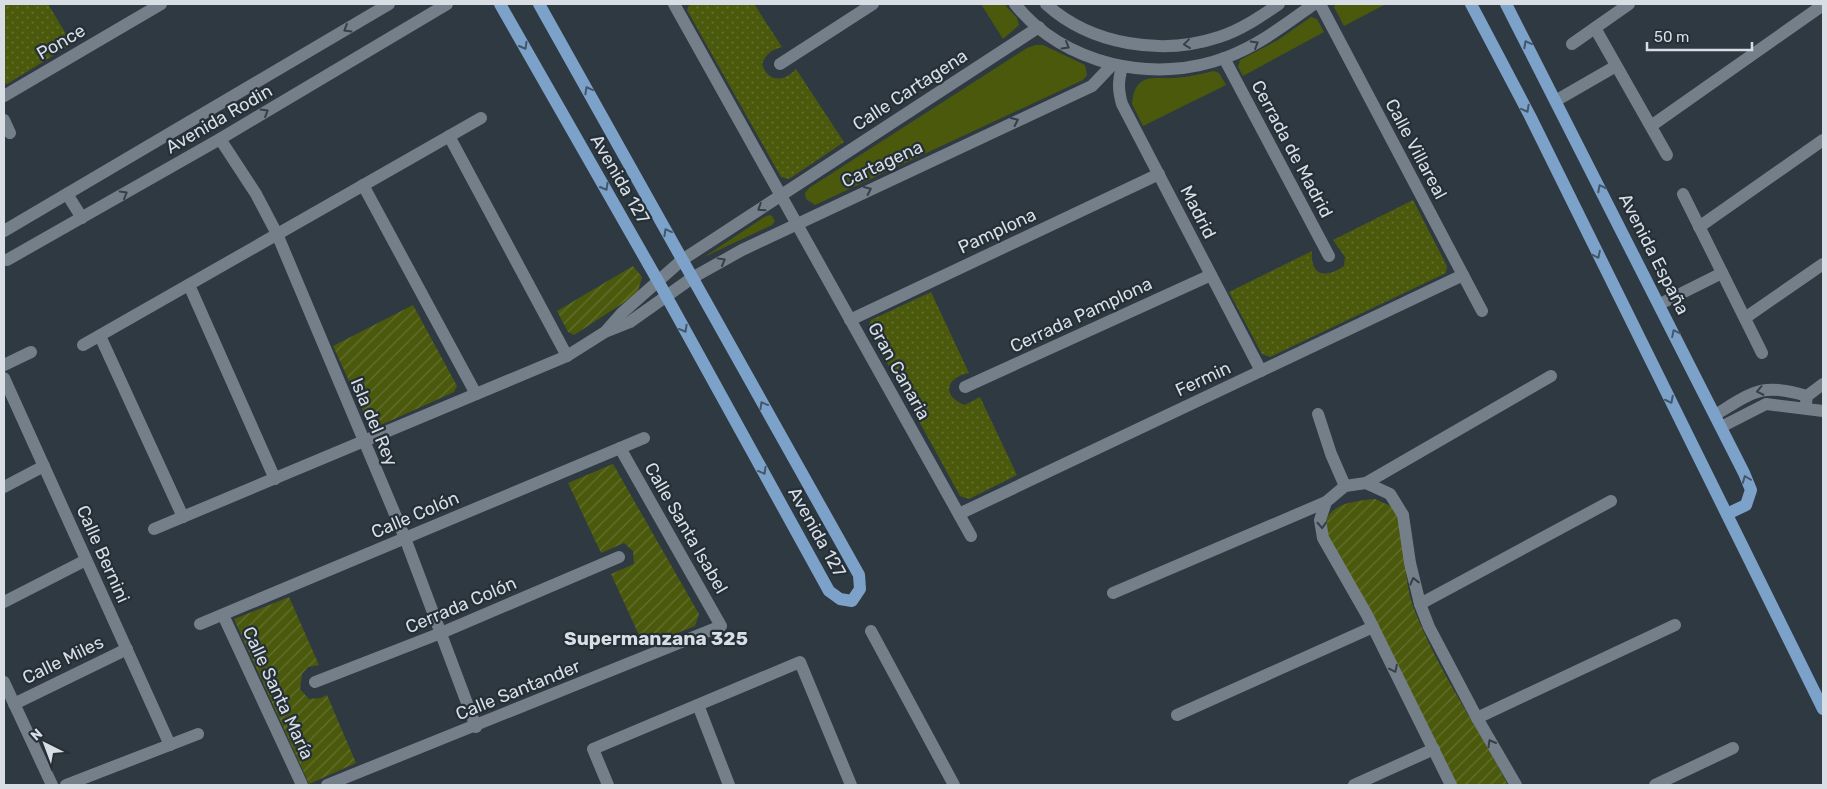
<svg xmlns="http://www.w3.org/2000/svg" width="1827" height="789" font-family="Rubik,sans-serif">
<defs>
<pattern id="park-dots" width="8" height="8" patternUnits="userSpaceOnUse" patternTransform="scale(1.25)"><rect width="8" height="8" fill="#4b590d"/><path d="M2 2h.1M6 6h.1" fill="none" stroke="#647030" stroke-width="1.8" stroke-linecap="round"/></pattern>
<pattern id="garden-furrows" width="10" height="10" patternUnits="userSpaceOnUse" patternTransform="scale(1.25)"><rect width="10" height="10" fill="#4b590d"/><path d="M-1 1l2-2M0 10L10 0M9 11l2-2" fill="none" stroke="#647030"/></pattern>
</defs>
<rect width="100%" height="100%" fill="#2f3942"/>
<g fill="#4b590d">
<path d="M981 4H1004L1017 18 1019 25 1003 39Z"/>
<path d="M1335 4H1386L1344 26 1334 7Z"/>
<path d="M1311 17 1317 19 1324 32 1243 76 1238 67 1240 60 1278 40Z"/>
<path d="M1035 45H1043L1085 65 1087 75 1083 80 815 205 806 199 805 193 809 188 1027 48Z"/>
<path d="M1214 71 1219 73 1226 85 1143 126 1132 104C1135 73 1151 79 1175 78 1188 77 1201 74 1214 71Z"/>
<path d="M771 215 775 221 772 225 704 257 766 216Z"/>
</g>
<g fill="url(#park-dots)">
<path d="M4 4H48L72 44 7 84 4 83Z"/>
<path d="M690 4H754L782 47C771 50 766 54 762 64 768 83 784 82 796 69L844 142 789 179 781 177 687 10Z"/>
<path d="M1413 200 1447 266 1446 273 1270 357 1262 354 1229 292 1312 251C1310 276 1325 279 1344 266L1345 257 1333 240Z"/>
<path d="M931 292 969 373C946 377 941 396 965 405L980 397 1017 475 969 499 960 496 868 328 871 320Z"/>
</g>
<g fill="url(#garden-furrows)">
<path d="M633 266 642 277 637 294 574 335 568 332 557 311Z"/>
<path d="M413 305 457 386 454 392 381 425 368 422 333 346Z"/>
<path d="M613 464 699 614 695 626 644 646 611 574 634 564 633 551 624 543 601 553 568 483Z"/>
<path d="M1375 499 1395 508C1408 539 1402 574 1413 606 1437 670 1477 725 1508 785H1454L1326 536C1319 505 1352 501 1375 499Z"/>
<path d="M289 597 319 665 308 667 302 674 300 689 309 699 321 698 327 695 356 763 309 784 234 619Z"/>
</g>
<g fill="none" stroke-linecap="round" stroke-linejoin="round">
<g stroke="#747f8a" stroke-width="12">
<path d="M674 4 971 536"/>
<path d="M1015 4C1063 65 1155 85 1227 57 1259 45 1286 24 1314 4"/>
<path d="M1046 4C1091 45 1162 56 1219 37 1241 30 1260 17 1279 4"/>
<path d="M1320 4 1482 311"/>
<path d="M1595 28 1667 155"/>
<path d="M1572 44 1629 4"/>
<path d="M1224 58 1329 256"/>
<path d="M780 64 873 4"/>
<path d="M1122 67C1118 81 1118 90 1122 104L1261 371"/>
<path d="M4 96 161 4"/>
<path d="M1557 100 1616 66"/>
<path d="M4 120 10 133"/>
<path d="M1651 126 1823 5"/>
<path d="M449 136 567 356"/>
<path d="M220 139 256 194 277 234 405 538 476 727"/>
<path d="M363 185 476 394"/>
<path d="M67 194 82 218"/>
<path d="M1683 194 1762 353"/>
<path d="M1699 227 1823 140"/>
<path d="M4 231 389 4"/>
<path d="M7 260 220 139 447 4"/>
<path d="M189 285 275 479"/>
<path d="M1660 304 1722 273"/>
<path d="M1745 318 1823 264"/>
<path d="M850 320 1159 174"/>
<path d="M607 330 622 313 682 260 1039 27"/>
<path d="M100 336 183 517"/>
<path d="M83 345 481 118"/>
<path d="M4 365 31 352"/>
<path d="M4 378 170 745"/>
<path d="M965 387 1211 275"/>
<path d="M1806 403 1807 396 1823 384"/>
<path d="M1318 414 1331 454 1345 486"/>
<path d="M1715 415C1753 392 1762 382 1807 396"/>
<path d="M1721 427 1766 404 1823 411"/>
<path d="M1366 483 1551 376"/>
<path d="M4 487 44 466"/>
<path d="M959 514 1463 275"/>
<path d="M154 529 567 356 605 332 630 322 692 278 742 250 1092 86 1112 65"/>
<path d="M1113 593 1326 502"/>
<path d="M4 602 86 560"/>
<path d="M1420 604 1611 501"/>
<path d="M223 615 302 785"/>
<path d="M200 624 644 438"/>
<path d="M871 631 954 785"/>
<path d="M4 682 52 785"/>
<path d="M315 682 441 633 619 557"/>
<path d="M14 704 127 649"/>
<path d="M698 705 729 785"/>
<path d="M1177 715 1373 627"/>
<path d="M1477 718 1675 625"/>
<path d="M66 785 198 734"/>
<path d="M327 785 721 626 620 448"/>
<path d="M608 785 593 749 800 662 851 785"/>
<path d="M1354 785 1434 749"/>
<path d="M1451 785 1367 615 1323 538 1320 520 1326 502 1345 486 1366 483 1390 494 1403 515 1410 563 1420 604 1429 627 1477 718 1516 785"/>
<path d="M1655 785 1733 748"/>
</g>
<g stroke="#7ca2c9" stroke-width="12">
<path d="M500 4 658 281 829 591 840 599 852 601 860 589 859 575 539 4"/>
<path d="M1471 4 1530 116 1823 709"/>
<path d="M1506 4 1744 473 1751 490 1746 505 1727 514"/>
</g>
</g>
<defs><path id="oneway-chevron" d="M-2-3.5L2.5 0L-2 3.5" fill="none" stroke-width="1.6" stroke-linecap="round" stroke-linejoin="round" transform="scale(1.25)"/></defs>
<g stroke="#353f48">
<use href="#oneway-chevron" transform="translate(347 29) rotate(149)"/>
<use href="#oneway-chevron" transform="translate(1187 44) rotate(173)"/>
<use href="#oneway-chevron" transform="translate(1255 44) rotate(-31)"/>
<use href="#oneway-chevron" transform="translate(1066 46) rotate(30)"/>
<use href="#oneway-chevron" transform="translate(265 112) rotate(-31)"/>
<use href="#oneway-chevron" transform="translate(1015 121) rotate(-25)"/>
<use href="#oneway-chevron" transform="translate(868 190) rotate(-25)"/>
<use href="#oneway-chevron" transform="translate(124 194) rotate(-30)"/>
<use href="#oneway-chevron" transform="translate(761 208) rotate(147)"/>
<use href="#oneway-chevron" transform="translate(722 261) rotate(-29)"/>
<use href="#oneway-chevron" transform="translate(1760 391) rotate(168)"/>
<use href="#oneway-chevron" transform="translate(1322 525) rotate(87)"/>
<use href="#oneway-chevron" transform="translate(1414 581) rotate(-104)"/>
<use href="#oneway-chevron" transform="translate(1394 669) rotate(64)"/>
<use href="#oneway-chevron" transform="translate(1491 743) rotate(-120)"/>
</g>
<g stroke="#43576b">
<use href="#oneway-chevron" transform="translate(1527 44) rotate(-118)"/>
<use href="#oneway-chevron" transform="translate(524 46) rotate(60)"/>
<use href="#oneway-chevron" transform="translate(588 90) rotate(-119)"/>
<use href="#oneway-chevron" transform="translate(1526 109) rotate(62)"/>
<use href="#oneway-chevron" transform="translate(605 187) rotate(60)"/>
<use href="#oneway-chevron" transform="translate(1601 188) rotate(-117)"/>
<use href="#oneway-chevron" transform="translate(667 232) rotate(-119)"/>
<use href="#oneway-chevron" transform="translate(1597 255) rotate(64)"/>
<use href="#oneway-chevron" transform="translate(684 329) rotate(61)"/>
<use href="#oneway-chevron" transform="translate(1675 333) rotate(-116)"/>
<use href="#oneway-chevron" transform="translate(1670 400) rotate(63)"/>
<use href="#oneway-chevron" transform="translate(763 405) rotate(-119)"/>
<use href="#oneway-chevron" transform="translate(763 471) rotate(61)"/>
<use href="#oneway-chevron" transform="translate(1746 479) rotate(-111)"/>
</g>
<g text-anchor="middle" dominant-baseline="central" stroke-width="4.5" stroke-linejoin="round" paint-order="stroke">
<g font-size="18" fill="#d8dee4" stroke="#252f38">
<text transform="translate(61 42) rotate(-30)">Ponce</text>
<text transform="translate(910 90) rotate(-33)">Calle Cartagena</text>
<text transform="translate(219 119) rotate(-30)">Avenida Rodin</text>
<text transform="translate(1292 149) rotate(62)">Cerrada de Madrid</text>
<text transform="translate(1416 149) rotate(62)">Calle Villareal</text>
<text transform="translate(882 164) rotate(-25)">Cartagena</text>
<text transform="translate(620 179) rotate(60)">Avenida 127</text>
<text transform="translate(1198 212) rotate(63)">Madrid</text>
<text transform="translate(997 231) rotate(-25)">Pamplona</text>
<text transform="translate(1654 254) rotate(63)">Avenida España</text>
<text transform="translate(1081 315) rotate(-25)">Cerrada Pamplona</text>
<text transform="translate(899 371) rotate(61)">Gran Canaria</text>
<text transform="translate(1203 379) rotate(-25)">Fermin</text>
<text transform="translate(374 422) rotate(67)">Isla del Rey</text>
<text transform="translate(415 515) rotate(-23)">Calle Colón</text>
<text transform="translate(686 528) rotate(60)">Calle Santa Isabel</text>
<text transform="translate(817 532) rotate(61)">Avenida 127</text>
<text transform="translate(103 554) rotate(66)">Calle Bernini</text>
<text transform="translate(461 605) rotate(-23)">Cerrada Colón</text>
<text transform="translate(63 660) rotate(-26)">Calle Miles</text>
<text transform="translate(518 690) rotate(-22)">Calle Santander</text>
<text transform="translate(278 693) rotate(65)">Calle Santa María</text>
</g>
<g font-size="19" font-weight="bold" fill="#d8dee4" stroke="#252f38">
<text x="656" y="638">Supermanzana 325</text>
</g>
</g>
<rect width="1827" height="789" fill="none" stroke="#d8dee4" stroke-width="10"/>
<g transform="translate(45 744) rotate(318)" stroke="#252f38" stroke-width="4" paint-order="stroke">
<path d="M0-4L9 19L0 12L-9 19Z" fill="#d8dee4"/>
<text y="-8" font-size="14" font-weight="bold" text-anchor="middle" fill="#d8dee4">N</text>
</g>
<path d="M1647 42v8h105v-8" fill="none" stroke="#d8dee4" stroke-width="2.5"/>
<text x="1654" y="42" font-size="15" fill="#d8dee4" stroke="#252f38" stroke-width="4" paint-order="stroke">50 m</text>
</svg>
